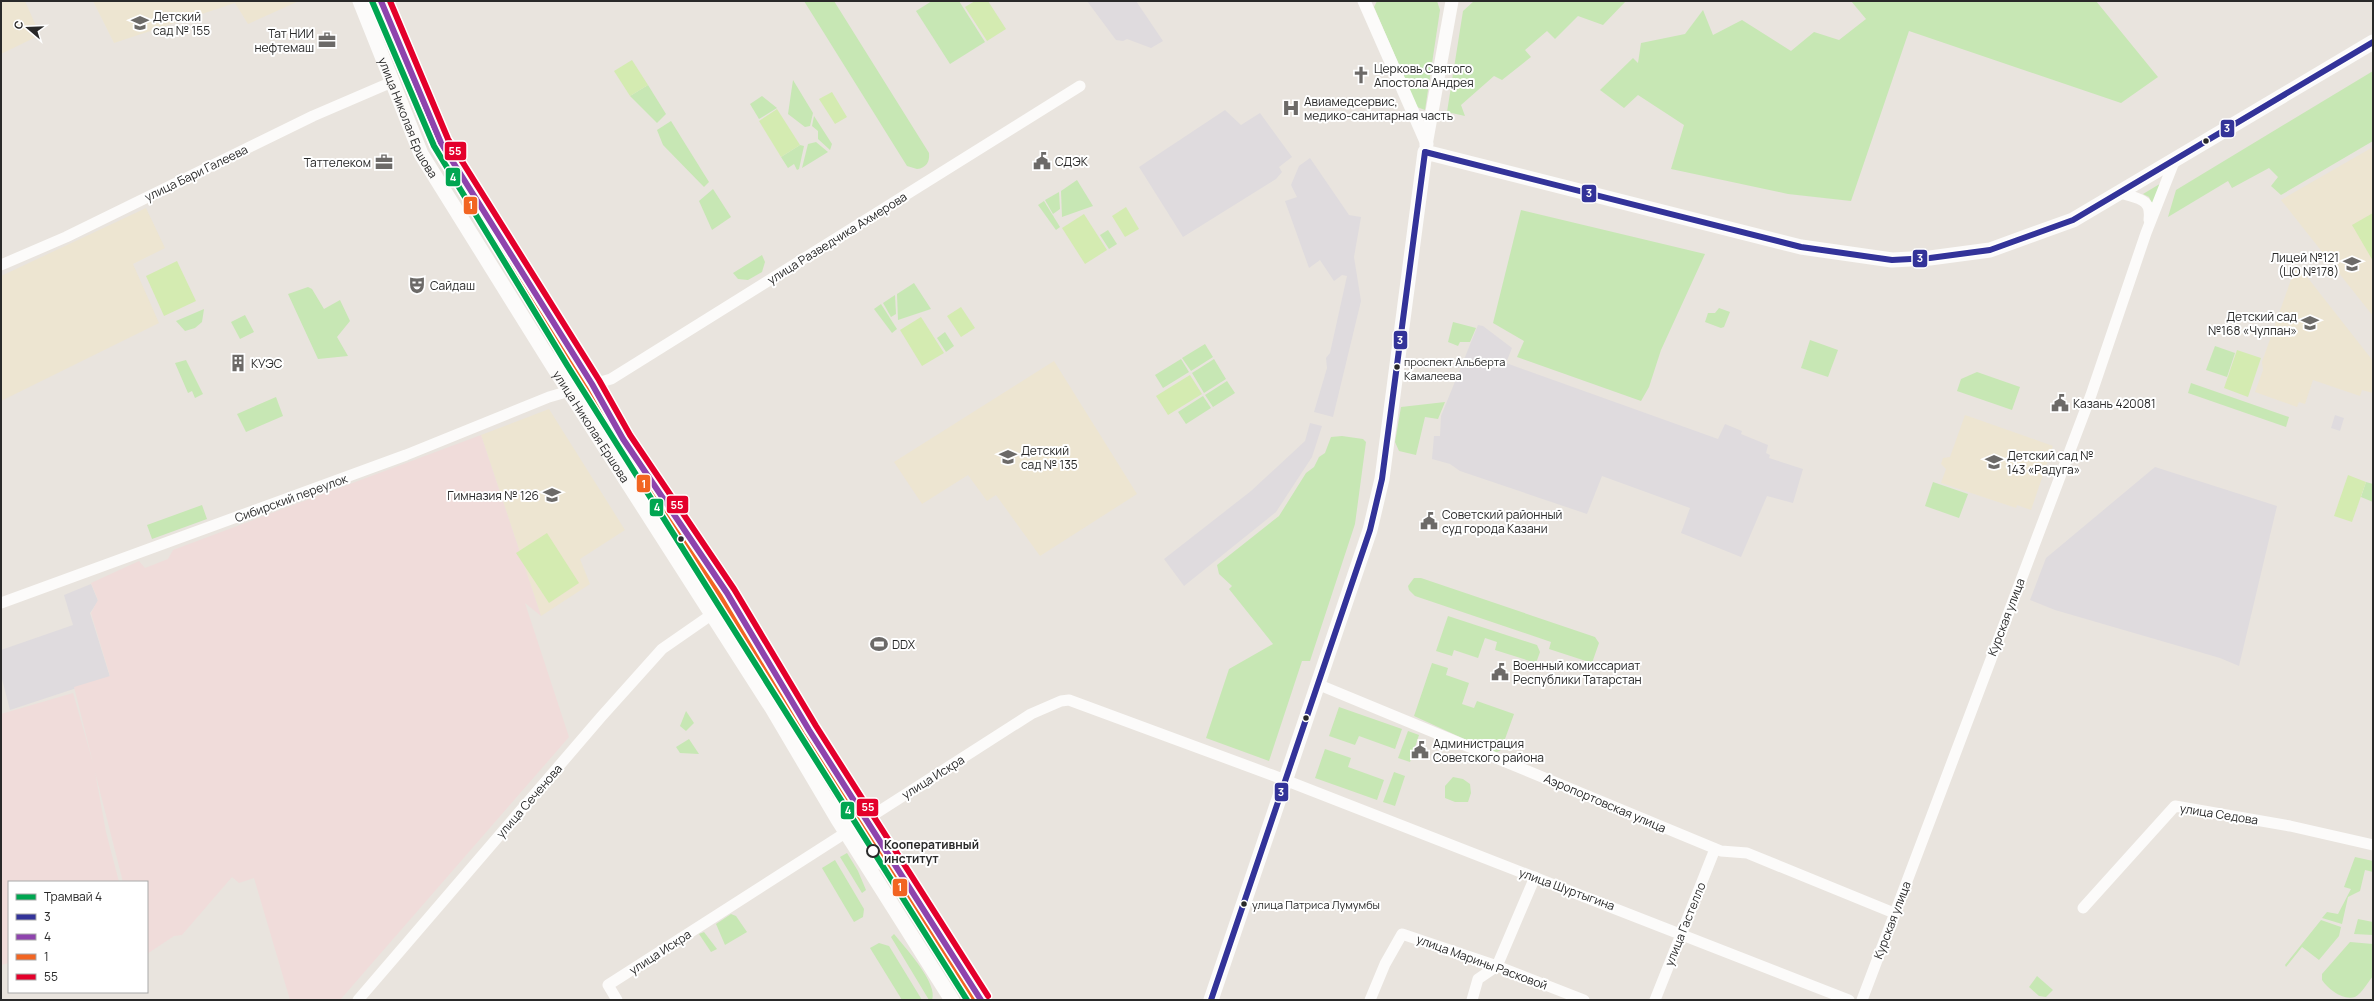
<svg xmlns="http://www.w3.org/2000/svg" width="2374" height="1001" font-family="Manrope,sans-serif">
<rect width="100%" height="100%" fill="#e9e4de"/>
<g fill="#dfdbde">
<path d="M1087 1H1136L1163 41 1151 48 1127 39 1123 41 1116 40Z"/>
<path d="M1225 110 1241 125 1260 113 1292 157 1279 167 1282 172 1276 179 1183 237 1139 167Z"/>
<path d="M1310 158 1349 215 1361 217 1354 257 1361 301 1333 417 1314 412 1327 368 1326 358 1330 353 1347 276 1342 275 1334 281 1320 260 1309 268 1285 201 1297 197 1291 185 1299 166Z"/>
<path d="M1478 325 1483 326 1512 348 1506 363 1718 439 1725 424 1742 431 1741 434 1768 445 1766 453 1770 455 1769 458 1803 469 1793 503 1767 496 1741 557 1681 533 1690 508 1602 476 1587 514 1460 471 1450 464 1432 459 1434 436H1440L1441 416Z"/>
<path d="M2335 415 2344 418 2340 431 2331 428Z"/>
<path d="M1310 423 1322 426 1312 457 1276 512 1184 586 1164 559 1251 491 1305 441Z"/>
<path d="M2155 467 2277 506 2239 666 2220 658 2055 610 2030 600 2046 558Z"/>
<path d="M91 584 98 601 90 613 110 677 10 710 1 675V650L73 625 64 595Z"/>
</g>
<g fill="#ede5d1">
<path d="M1 1H25L40 35 1 54Z"/>
<path d="M93 1H299L248 24 235 3 114 43Z"/>
<path d="M2373 147V316L2281 200Z"/>
<path d="M146 208 165 248 133 264 159 323 1 401V276Z"/>
<path d="M2297 268H2300L2373 361V393L2362 390 2360 396 2313 380 2305 404 2299 402 2297 407 2255 392 2263 370 2262 362 2294 271Z"/>
<path d="M1054 361 1137 494 1040 556 996 495 987 501 968 475 922 504 894 462Z"/>
<path d="M549 409 625 530 580 559 590 584 541 616 481 435Z"/>
<path d="M1965 415 2053 446 2031 510 2017 505 2016 508 1941 483 1946 469 1941 464 1943 458 1950 457Z"/>
</g>
<path fill="#f0dcda" d="M481 435 541 616 525 603 569 737 340 1000H290L254 878 239 883 232 877 182 935 174 936 147 954V882H123L95 772 106 832 119 882H9V963L1 965V714L73 693 93 763 74 687 110 676 91 613 98 600 91 583 139 561 145 568 168 559 173 550Z"/>
<g fill="#c7e7b4">
<path d="M804 1H834L929 153C930 162 926 168 917 169L907 166Z"/>
<path d="M932 1H959L985 42 950 64 916 11Z"/>
<path d="M1377 1H1437L1440 10 1425 110 1417 107 1374 7Z"/>
<path d="M1474 1H1626L1603 25 1578 16 1555 39 1547 31 1525 50 1531 57 1502 80 1494 76 1461 105 1465 116 1447 112 1463 11Z"/>
<path d="M1851 1H2096L2158 77 2121 103 1909 31 1851 201 1788 194 1671 169 1684 125 1638 95 1624 108 1600 90 1633 58 1638 63 1641 43 1685 34 1703 10 1713 35 1742 20 1791 51 1814 32 1839 40 1866 19Z"/>
<path d="M2373 71V141L2281 195 2271 186 2278 177 2269 168 2232 188 2228 181 2168 217 2176 190Z"/>
<path d="M793 80 813 113 810 126 805 127 788 114Z"/>
<path d="M648 85 666 114 657 123 630 96Z"/>
<path d="M762 96 777 108 759 119 750 104Z"/>
<path d="M814 116 832 144 830 150 818 139V131L812 126Z"/>
<path d="M671 121 709 182 704 187 663 145 657 130Z"/>
<path d="M816 142 828 152 802 168 808 144Z"/>
<path d="M800 145 804 146 799 169 797 170 794 164 788 168 781 157Z"/>
<path d="M1077 180 1093 206 1062 217 1061 191Z"/>
<path d="M2163 182 2154 207 2149 197 2143 194Z"/>
<path d="M713 189 731 217 712 230 699 201Z"/>
<path d="M1059 192 1060 209 1053 214 1045 200Z"/>
<path d="M1044 201 1060 227 1056 230 1038 205Z"/>
<path d="M1521 210 1705 254 1661 350 1649 387 1641 401 1517 357 1524 341 1493 323Z"/>
<path d="M1108 230 1117 244 1109 249 1100 235Z"/>
<path d="M762 255 765 262 762 272 748 280 738 279 733 273Z"/>
<path d="M914 283 931 309 898 320 897 294Z"/>
<path d="M308 287 312 289 324 309 340 300 350 321 337 337 348 356 318 359 288 294Z"/>
<path d="M895 295 896 314 891 317 883 303Z"/>
<path d="M881 304 897 329 892 333 874 309Z"/>
<path d="M1719 308 1730 312 1724 327 1721 328 1705 322 1708 313H1715Z"/>
<path d="M204 309 202 322 195 328 185 331 176 321Z"/>
<path d="M245 315 254 332 240 339 231 322Z"/>
<path d="M1453 322 1476 328 1470 342H1460L1458 346 1448 342Z"/>
<path d="M945 332 954 346 946 352 937 338Z"/>
<path d="M1810 340 1838 350 1828 377 1801 368Z"/>
<path d="M1205 344 1213 357 1191 371 1182 358Z"/>
<path d="M2215 346 2235 353 2227 377 2206 370Z"/>
<path d="M1181 359 1189 372 1163 388 1155 375Z"/>
<path d="M1214 359 1226 379 1204 393 1192 373Z"/>
<path d="M186 360 203 394 195 398 192 391 188 393 175 363Z"/>
<path d="M1977 372 2020 387 2012 410 1957 391 1961 379Z"/>
<path d="M1227 381 1235 393 1213 407 1205 395Z"/>
<path d="M2191 383 2289 417 2286 427 2188 393Z"/>
<path d="M1203 396 1211 408 1186 424 1178 412Z"/>
<path d="M276 397 283 416 246 432 237 414Z"/>
<path d="M1445 402 1438 419 1425 417 1416 455 1399 451 1395 442 1401 407Z"/>
<path d="M1342 436 1363 439 1366 442 1355 524 1310 661H1302L1269 761 1206 738 1229 669 1273 644 1229 589 1232 586 1219 574 1217 565 1279 516 1306 473 1314 467 1319 457 1325 453 1331 437Z"/>
<path d="M1933 482 1968 494 1959 518 1925 506Z"/>
<path d="M2366 482 2373 484V502L2361 497Z"/>
<path d="M202 505 207 519 152 539 147 525Z"/>
<path d="M1414 578H1421L1595 637 1599 643 1592 663 1549 649 1551 642 1415 596 1409 590 1408 586Z"/>
<path d="M1448 616 1537 645 1540 652 1536 663 1495 650 1497 642 1485 638 1478 658 1454 650 1452 656 1436 651Z"/>
<path d="M1432 663 1448 668 1446 675 1469 683 1462 704 1474 708 1477 701 1514 714 1501 750 1495 753 1414 716Z"/>
<path d="M1339 707 1402 729 1395 749 1359 736 1355 745 1329 736Z"/>
<path d="M686 711 694 723 686 731 680 726Z"/>
<path d="M1408 731 1419 735 1410 762 1398 758Z"/>
<path d="M689 739 699 754 680 753 676 747Z"/>
<path d="M1325 749 1351 758 1348 767 1384 780 1377 800 1315 778Z"/>
<path d="M1394 772 1405 776 1395 806 1383 802Z"/>
<path d="M1453 777 1463 779 1470 784 1471 793 1468 802H1455L1445 798V786Z"/>
<path d="M847 853 858 871 866 890 862 893 840 857Z"/>
<path d="M2355 857 2373 861V872L2365 870 2360 891 2348 897 2342 924 2322 918 2327 912 2338 914 2351 889 2344 887Z"/>
<path d="M835 860 864 909 863 917 854 922 822 868Z"/>
<path d="M731 914 736 916 747 932 725 945 716 924Z"/>
<path d="M2358 919 2373 922V935L2354 934Z"/>
<path d="M2321 920 2341 927 2339 936 2319 960 2302 947 2286 967 2285 965Z"/>
<path d="M704 932 717 949 711 952 699 934Z"/>
<path d="M894 934C904 946 939 984 932 1000H929L891 937Z"/>
<path d="M2350 942 2373 944V976C2368 982 2362 993 2355 997 2343 1001 2328 989 2322 980V974Z"/>
<path d="M879 943 889 946 922 1000H902L870 948Z"/>
<path d="M2037 976 2053 990 2046 997 2039 996 2029 987Z"/>
</g>
<g fill="#d4ebb1">
<path d="M975 1H988L1006 29 987 41 965 7Z"/>
<path d="M632 60 648 85 630 96 614 71Z"/>
<path d="M832 92 847 117 835 124 819 99Z"/>
<path d="M777 109 800 145 781 157 759 121Z"/>
<path d="M1126 207 1139 229 1125 237 1112 216Z"/>
<path d="M2373 213V261L2352 225Z"/>
<path d="M1084 214 1107 250 1085 264 1062 228Z"/>
<path d="M177 261 196 301 164 316 146 276Z"/>
<path d="M961 307 975 328 961 337 947 316Z"/>
<path d="M921 317 944 353 922 366 900 330Z"/>
<path d="M2237 350 2261 358 2248 397 2224 388Z"/>
<path d="M1190 375 1202 394 1168 415 1156 396Z"/>
<path d="M2348 475 2366 482 2352 522 2334 516Z"/>
<path d="M547 533 579 583 549 603 516 553Z"/>
</g>
<g fill="none" stroke-linecap="round" stroke-linejoin="round">
<g stroke="#fcfbfa" stroke-width="11">
<path d="M2121 193C2138 199 2152 198 2149 220"/>
<path d="M1 265 66 237 313 116 392 82"/>
<path d="M1 603 406 455 549 397 611 379 1080 86"/>
<path d="M1317 684 1721 851 1747 853 1894 913"/>
<path d="M2083 908 2175 806 2290 826 2373 845"/>
<path d="M358 1000 601 717 662 649 711 615"/>
<path d="M617 1000 608 985 1031 714 1061 701 1069 700 1272 775 1849 1000"/>
<path d="M1370 1000 1385 964 1402 934 1497 966 1584 1000"/>
<path d="M1472 1000 1478 979 1497 966 1535 877"/>
<path d="M1655 1000 1715 849"/>
<path d="M1862 1000 2091 395 2146 233 2174 162"/>
</g>
<g stroke="#fcfbfa" stroke-width="13">
<path d="M1364 1 1427 144"/>
<path d="M1426 145 1452 1"/>
</g>
<g stroke="#fcfbfa" stroke-width="15">
<path id="s1" d="M360 1 421 154 553 366 772 708 837 818 952 1000"/>
<path d="M381 1 441 143 592 384 623 439 727 593 809 730 981 1000"/>
<path d="M561 350 591 408"/>
<path d="M703 571 717 599 745 639"/>
<path d="M839 804 881 862"/>
<path d="M1211 1000 1370 530 1382 479 1425 152 1801 247 1892 260 1930 258 1990 250 2073 220 2373 42"/>
</g>
<g stroke="#fff" stroke-width="9">
<g id="bus-1">
<path d="M1425 152 1801 247 1892 260 1930 258 1990 250 2073 220 2373 42"/>
<path d="M1211 1000 1370 530 1382 479 1425 152"/>
</g>
</g>
<g stroke="#fff" stroke-width="9">
<path id="bus-2" d="M381 1 441 143 592 384 623 439 727 593 809 730 981 1000"/>
</g>
<g stroke="#fff" stroke-width="9">
<path id="bus-3" d="M374 4 434 147 585 388 616 443 720 597 802 734 972 1000"/>
</g>
<g stroke="#fff" stroke-width="9">
<path id="bus-4" d="M390 1 448 139 599 380 630 435 734 589 816 726 988 996"/>
</g>
<use href="#bus-1" stroke="#339" stroke-width="6"/>
<use href="#bus-2" stroke="#8e44ad" stroke-width="6"/>
<use href="#bus-3" stroke="#f26522" stroke-width="6"/>
<use href="#bus-4" stroke="#e4002b" stroke-width="6"/>
<g stroke="#fff" stroke-width="9">
<path id="tram-1" d="M372 1 434 146 567 365 967 1000"/>
</g>
<use href="#tram-1" stroke="#00a651" stroke-width="6"/>
</g>
<defs>
<g id="school-bare" transform="scale(1.38)"><path d="M0-5L7-2L0 1L-7-2ZM-4 1L0 2.5L4 1V4Q0 6-4 4Z" fill="#6c6a68" stroke="#fff" stroke-width="2.5" paint-order="stroke"/></g>
<g id="office-bare" transform="scale(1.38)"><path d="M-6-3h4V-5.5h4V-3h4V5H-6ZM-1-4.5V-3h2v-1.5ZM-6 0V1H6V0Z" fill="#6c6a68" stroke="#fff" stroke-width="2.5" paint-order="stroke"/></g>
<g id="church-bare" transform="scale(1.38)"><path d="M-1.2-6h2.4v3.5h3.3v2.4h-3.3V6h-2.4V-.1h-3.3v-2.4h3.3Z" fill="#6c6a68" stroke="#fff" stroke-width="2.5" paint-order="stroke"/></g>
<g id="hospital-bare" transform="scale(1.38)"><path d="M-5-5h3v3.5h4V-5h3V5h-3V1.5h-4V5h-3Z" fill="#6c6a68" stroke="#fff" stroke-width="2.5" paint-order="stroke"/></g>
<g id="civic-bare" transform="scale(1.38)"><path d="M-.6-6.5H3V-4.5H.6V-3L4-1V1h2V6H-6V1h2V-1L-.6-3ZM-1.2 2.5V6h2.4V2.5Z" fill="#6c6a68" stroke="#fff" stroke-width="2.5" paint-order="stroke"/></g>
<g id="theatre-bare" transform="scale(1.38)"><path d="M-5-5.5Q0-4 5-5.5V0Q5 5 0 6Q-5 5-5 0ZM-3.3-2.5H-1v1.5H-3.3ZM1-2.5H3.3v1.5H1ZM-2.8 1Q0 5.5 2.8 1Z" fill="#6c6a68" stroke="#fff" stroke-width="2.5" paint-order="stroke"/></g>
<g id="building-bare" transform="scale(1.38)"><path d="M-4-6H4V6H1V3H-1V6H-4ZM-2.5-4.3h1.7v1.8h-1.7ZM.8-4.3h1.7v1.8H.8ZM-2.5-1h1.7V.8h-1.7ZM.8-1h1.7V.8H.8Z" fill="#6c6a68" stroke="#fff" stroke-width="2.5" paint-order="stroke"/></g>
<g id="stadium-bare" transform="scale(1.38)"><path d="M0-5a6.5 5 0 1 0 0 10a6.5 5 0 1 0 0-10ZM-3.5-1.8h7v3.6h-7Z" fill="#6c6a68" stroke="#fff" stroke-width="2.5" paint-order="stroke"/></g>
</defs>
<g fill-rule="evenodd">
<use href="#school-bare" x="140" y="23"/>
<use href="#office-bare" x="327" y="40"/>
<use href="#church-bare" x="1361" y="75"/>
<use href="#hospital-bare" x="1291" y="108"/>
<use href="#civic-bare" x="1042" y="161"/>
<use href="#office-bare" x="384" y="162"/>
<use href="#school-bare" x="2352" y="264"/>
<use href="#theatre-bare" x="417" y="285"/>
<use href="#school-bare" x="2310" y="323"/>
<use href="#building-bare" x="238" y="363"/>
<use href="#civic-bare" x="2060" y="403"/>
<use href="#school-bare" x="1008" y="457"/>
<use href="#school-bare" x="1994" y="462"/>
<use href="#school-bare" x="552" y="495"/>
<use href="#civic-bare" x="1429" y="521"/>
<use href="#stadium-bare" x="879" y="644"/>
<use href="#civic-bare" x="1500" y="672"/>
<use href="#civic-bare" x="1420" y="750"/>
</g>
<g fill="#292929" stroke="#fff" stroke-width="1.5">
<circle cx="2206" cy="141" r="3.5"/>
<circle cx="1397" cy="367" r="3.5"/>
<circle cx="681" cy="539" r="3.5"/>
<circle cx="1306" cy="718" r="3.5"/>
<circle cx="1244" cy="904" r="3.5"/>
</g>
<circle fill="#fff" stroke="#292929" stroke-width="2" cx="873" cy="851" r="6"/>
<g text-anchor="middle" dominant-baseline="central" stroke-width="4" stroke-linejoin="round" paint-order="stroke">
<g font-size="11" fill="#292929" stroke="#fff" text-anchor="start">
<text x="1404" y="361">проспект Альберта<tspan x="1404" dy="14">Камалеева</tspan></text>
<text x="1252" y="904">улица Патриса Лумумбы</text>
</g>
<g font-size="12" fill="#292929" stroke="#fff" text-anchor="start">
<text x="153" y="16">Детский<tspan x="153" dy="14">сад № 155</tspan></text>
<text x="314" y="33" text-anchor="end">Тат НИИ<tspan x="314" dy="14">нефтемаш</tspan></text>
<text x="1374" y="68">Церковь Святого<tspan x="1374" dy="14">Апостола Андрея</tspan></text>
<text x="1304" y="101">Авиамедсервис,<tspan x="1304" dy="14">медико-санитарная часть</tspan></text>
<text x="1055" y="161">СДЭК</text>
<text x="371" y="162" text-anchor="end">Таттелеком</text>
<text x="2339" y="257" text-anchor="end">Лицей №121<tspan x="2339" dy="14">(ЦО №178)</tspan></text>
<text x="430" y="285">Сайдаш</text>
<text x="2297" y="316" text-anchor="end">Детский сад<tspan x="2297" dy="14">№168 «Чулпан»</tspan></text>
<text x="251" y="363">КУЭС</text>
<text x="2073" y="403">Казань 420081</text>
<text x="1021" y="450">Детский<tspan x="1021" dy="14">сад № 135</tspan></text>
<text x="2007" y="455">Детский сад №<tspan x="2007" dy="14">143 «Радуга»</tspan></text>
<text x="539" y="495" text-anchor="end">Гимназия № 126</text>
<text x="1442" y="514">Советский районный<tspan x="1442" dy="14">суд города Казани</tspan></text>
<text x="892" y="644">DDX</text>
<text x="1513" y="665">Военный комиссариат<tspan x="1513" dy="14">Республики Татарстан</tspan></text>
<text x="1433" y="743">Администрация<tspan x="1433" dy="14">Советского района</tspan></text>
</g>
<g font-size="12" fill="#292929" stroke="#fff">
<text stroke="none"><textPath href="#s1" startOffset="126">улица Николая Ершова</textPath></text>
<text transform="translate(196 173) rotate(-26)">улица Бари Галеева</text>
<text transform="translate(837 238) rotate(-32)">улица Разведчика Ахмерова</text>
<text stroke="none"><textPath href="#s1" startOffset="486">улица Николая Ершова</textPath></text>
<text transform="translate(291 498) rotate(-20)">Сибирский переулок</text>
<text transform="translate(2006 617) rotate(-69)">Курская улица</text>
<text transform="translate(933 777) rotate(-32)">улица Искра</text>
<text transform="translate(529 801) rotate(-49)">улица Сеченова</text>
<text transform="translate(1605 803) rotate(23)">Аэропортовская улица</text>
<text transform="translate(2219 814) rotate(9)">улица Седова</text>
<text transform="translate(1567 889) rotate(20)">улица Шуртыгина</text>
<text transform="translate(1892 920) rotate(-69)">Курская улица</text>
<text transform="translate(1685 924) rotate(-68)">улица Гастелло</text>
<text transform="translate(660 952) rotate(-33)">улица Искра</text>
<text transform="translate(1482 962) rotate(20)">улица Марины Расковой</text>
</g>
<g font-size="12" font-weight="bold" fill="#292929" stroke="#fff" text-anchor="start">
<text x="884" y="844">Кооперативный<tspan x="884" dy="14">институт</tspan></text>
</g>
</g>
<g stroke="#fff" stroke-width="1.5">
<rect x="2220" y="119" width="15" height="19" rx="4" fill="#339"/>
<rect x="444" y="141" width="23" height="20" rx="4" fill="#e4002b"/>
<rect x="445" y="167" width="16" height="20" rx="4" fill="#00a651"/>
<rect x="1581" y="184" width="16" height="19" rx="4" fill="#339"/>
<rect x="463" y="196" width="15" height="19" rx="4" fill="#f26522"/>
<rect x="1912" y="249" width="16" height="19" rx="4" fill="#339"/>
<rect x="1393" y="330" width="15" height="20" rx="4" fill="#339"/>
<rect x="636" y="474" width="15" height="19" rx="4" fill="#f26522"/>
<rect x="666" y="495" width="23" height="19" rx="4" fill="#e4002b"/>
<rect x="649" y="498" width="15" height="19" rx="4" fill="#00a651"/>
<rect x="1274" y="782" width="15" height="20" rx="4" fill="#339"/>
<rect x="856" y="798" width="23" height="19" rx="4" fill="#e4002b"/>
<rect x="840" y="801" width="15" height="19" rx="4" fill="#00a651"/>
<rect x="892" y="878" width="16" height="19" rx="4" fill="#f26522"/>
</g>
<g font-size="11" text-anchor="middle" font-weight="bold" fill="#fff">
<text x="2227" y="132">3</text>
<text x="455" y="155">55</text>
<text x="453" y="181">4</text>
<text x="1589" y="197">3</text>
<text x="471" y="209">1</text>
<text x="1920" y="262">3</text>
<text x="1400" y="344">3</text>
<text x="644" y="488">1</text>
<text x="677" y="509">55</text>
<text x="657" y="511">4</text>
<text x="1281" y="796">3</text>
<text x="868" y="811">55</text>
<text x="848" y="814">4</text>
<text x="900" y="891">1</text>
</g>
<rect width="2374" height="1001" fill="none" stroke="#292929" stroke-width="4"/>
<rect x="8" y="881" width="140" height="112" fill="#ffffff" stroke="#a9a9a9"/>
<rect x="16" y="894" width="20" height="6" fill="#00a651" stroke="#a9a9a9"/>
<text x="44" y="901" font-size="12" fill="#292929">Трамвай 4</text>
<rect x="16" y="914" width="20" height="6" fill="#333399" stroke="#a9a9a9"/>
<text x="44" y="921" font-size="12" fill="#292929">3</text>
<rect x="16" y="934" width="20" height="6" fill="#8e44ad" stroke="#a9a9a9"/>
<text x="44" y="941" font-size="12" fill="#292929">4</text>
<rect x="16" y="954" width="20" height="6" fill="#f26522" stroke="#a9a9a9"/>
<text x="44" y="961" font-size="12" fill="#292929">1</text>
<rect x="16" y="974" width="20" height="6" fill="#e4002b" stroke="#a9a9a9"/>
<text x="44" y="981" font-size="12" fill="#292929">55</text>
<g transform="translate(28 28) rotate(289)" stroke="#ffffff" stroke-width="3" paint-order="stroke">
<path d="M0-3L7 15L0 10L-7 15Z" fill="#292929"/>
<text y="-6" font-size="11" font-weight="bold" text-anchor="middle" fill="#292929">С</text>
</g>
</svg>
